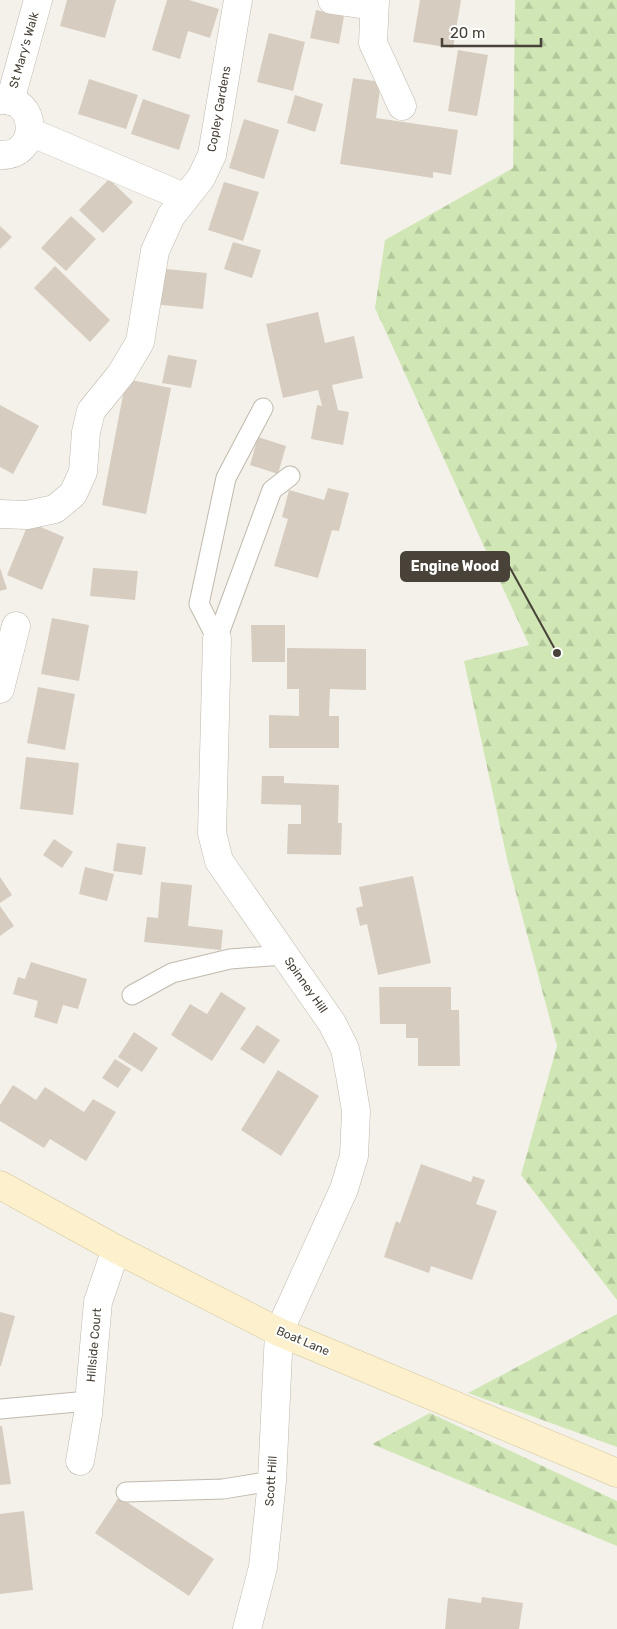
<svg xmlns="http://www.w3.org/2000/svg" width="617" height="1629" font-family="Rubik,sans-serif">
<defs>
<pattern id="forest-firs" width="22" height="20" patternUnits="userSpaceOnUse" patternTransform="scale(1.25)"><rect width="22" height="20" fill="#d0e7b5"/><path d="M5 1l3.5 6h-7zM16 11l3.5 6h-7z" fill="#b4c79c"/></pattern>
</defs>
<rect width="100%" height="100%" fill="#f4f1ea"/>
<g fill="url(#forest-firs)">
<path d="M515 0H617V1300L521 1175 557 1046 508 863 464 661 529 645 375 308 385 240 513 168Z"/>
<path d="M617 1314V1447L468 1393Z"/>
<path d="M430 1413 617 1501V1546L372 1444Z"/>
</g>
<g fill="#d6cdc0">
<path d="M67 0H116L105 38 60 26Z"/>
<path d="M167 0H189L219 9 210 38 188 31 180 59 152 50Z"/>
<path d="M420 0H461L453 48 413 42Z"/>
<path d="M316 10 344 16 339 44 310 38Z"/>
<path d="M269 33 305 42 293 91 257 82Z"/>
<path d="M458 50 488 55 477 116 448 111Z"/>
<path d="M353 78 381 82 376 118 458 130 451 175 433 172V178L340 164Z"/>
<path d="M89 79 138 95 126 129 78 114Z"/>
<path d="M295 95 323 104 315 132 287 123Z"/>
<path d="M143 99 190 115 179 150 131 134Z"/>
<path d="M244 119 279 130 264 179 229 168Z"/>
<path d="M109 179 133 202 103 233 79 210Z"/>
<path d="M224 182 259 192 243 241 208 230Z"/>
<path d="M71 216 96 239 66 271 41 248Z"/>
<path d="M0 226 12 237 0 249Z"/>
<path d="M233 242 261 250 252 278 224 269Z"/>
<path d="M55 266 110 320 90 342 34 288Z"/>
<path d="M156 268 207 273 203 309 152 304Z"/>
<path d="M318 312 325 343 354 336 363 378 332 385 338 410 349 412 343 445 311 439 317 405 322 406 318 390 283 398 266 324Z"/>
<path d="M168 355 197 360 191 388 162 383Z"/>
<path d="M126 379 171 388 146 514 102 505Z"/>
<path d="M0 405 39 426 13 474 0 467Z"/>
<path d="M258 437 286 446 278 474 250 465Z"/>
<path d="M328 488 349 493 339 531 332 530 318 578 274 566 288 519 282 517 289 490 324 500Z"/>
<path d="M29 522 64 537 42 590 7 575Z"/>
<path d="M0 568 7 589 0 591Z"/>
<path d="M93 568 138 571 135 600 90 596Z"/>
<path d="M52 618 89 625 79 681 41 674Z"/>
<path d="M251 625H285V662H252Z"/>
<path d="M287 648 366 649V690L330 689 329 716H339V748H269V715L299 716V689H287Z"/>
<path d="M38 687 75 694 65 750 27 743Z"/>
<path d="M26 757 79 763 73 815 20 809Z"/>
<path d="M262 776H284V783L339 785 338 823H342L341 855 287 854 288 824H301V805L261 804Z"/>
<path d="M54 839 73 852 62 868 43 855Z"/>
<path d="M117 843 146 847 142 875 113 871Z"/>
<path d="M85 867 114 874 107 901 79 894Z"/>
<path d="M413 876 431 963 378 975 367 924 360 926 356 908 363 906 359 887Z"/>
<path d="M0 877 12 895 0 903Z"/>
<path d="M161 882 192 885 188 926 223 930 221 950 144 942 147 917 158 918Z"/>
<path d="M0 906 14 926 0 936Z"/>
<path d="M31 962 87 979 78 1009 63 1005 57 1024 34 1017 38 1001 13 994 18 977 25 979Z"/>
<path d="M379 987H451V1010H459L460 1066H418V1038H406V1024H380Z"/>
<path d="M221 992 246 1008 212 1061 171 1035 190 1004 207 1014Z"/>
<path d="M257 1025 280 1040 264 1064 240 1049Z"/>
<path d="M134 1032 158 1048 142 1072 118 1057Z"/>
<path d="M115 1059 131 1069 118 1088 102 1078Z"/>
<path d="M278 1070 319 1096 281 1156 241 1130Z"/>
<path d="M13 1085 36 1100 45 1087 84 1112 93 1099 116 1112 86 1161 50 1139 44 1148 0 1121V1105Z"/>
<path d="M421 1164 471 1182 473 1176 485 1180 476 1204 497 1211 472 1280 431 1266 429 1273 384 1257 396 1221 400 1223Z"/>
<path d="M0 1312 15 1316 1 1366H0Z"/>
<path d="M0 1426H2L11 1484 0 1485Z"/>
<path d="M119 1497 214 1559 189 1596 95 1533Z"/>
<path d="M24 1511 33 1590 0 1594V1514Z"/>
<path d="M482 1597 523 1603 519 1629H445L448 1598 481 1603Z"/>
</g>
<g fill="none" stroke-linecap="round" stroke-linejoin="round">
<g stroke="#c0b9ad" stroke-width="21">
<g id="lane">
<path d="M217 639 199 604 226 478 263 408"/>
<path d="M217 639 272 490 290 476"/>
<path d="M132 995 172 973 230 959 284 955"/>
<path d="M0 1409 88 1401"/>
<path d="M126 1492 223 1489 272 1481"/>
</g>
</g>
<g stroke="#c0b9ad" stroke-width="29">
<g id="street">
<path d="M332 0 374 6"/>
<path d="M375 0 373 43 402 106"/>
<path d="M0 100C38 96 41 157 0 155"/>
<path d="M10 101 38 0"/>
<path d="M30 132 184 197"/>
<path d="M0 514 27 515 55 509 73 494 83 472 86 432 91 411 121 374 140 342 155 251 171 216 201 178 212 155 238 0"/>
<path d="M217 639 212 833 219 861 332 1023 345 1049 350 1075 356 1111 354 1156 344 1189 279 1332 272 1481 263 1567 247 1629"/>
<path d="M0 689 16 626"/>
<path d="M80 1461 88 1414 98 1302 116 1249"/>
</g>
</g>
<g stroke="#d2c49b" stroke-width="29">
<path id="secondary" d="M0 1185 116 1249 279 1332 617 1473"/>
</g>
<use href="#lane" stroke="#fff" stroke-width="19"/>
<use href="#street" stroke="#fff" stroke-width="28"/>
<use href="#secondary" stroke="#fcf1cc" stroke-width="28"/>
</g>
<g text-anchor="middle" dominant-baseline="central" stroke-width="4" stroke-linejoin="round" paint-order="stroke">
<g font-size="12" fill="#484238" stroke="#fff">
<text transform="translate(24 50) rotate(-74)">St Mary's Walk</text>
<text transform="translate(219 109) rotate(-80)">Copley Gardens</text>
<text transform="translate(306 985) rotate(55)">Spinney Hill</text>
<text transform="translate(303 1341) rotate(23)">Boat Lane</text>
<text transform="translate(94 1345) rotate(-85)">Hillside Court</text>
<text transform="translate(271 1481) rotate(-86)">Scott Hill</text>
</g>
</g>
<path fill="none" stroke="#484238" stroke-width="2" d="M557 653L509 566"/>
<circle fill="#484238" stroke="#fff" stroke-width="2" cx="557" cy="653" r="5"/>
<rect fill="#484238" stroke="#484238" stroke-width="2" x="401" y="552" width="108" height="29" rx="5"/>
<g font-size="14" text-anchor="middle" font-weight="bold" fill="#fff">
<text x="455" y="571">Engine Wood</text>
</g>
<path d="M442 38v8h99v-8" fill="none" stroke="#484238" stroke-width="2.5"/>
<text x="450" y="38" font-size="15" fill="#484238" stroke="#ffffff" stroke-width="4" paint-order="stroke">20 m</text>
</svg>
